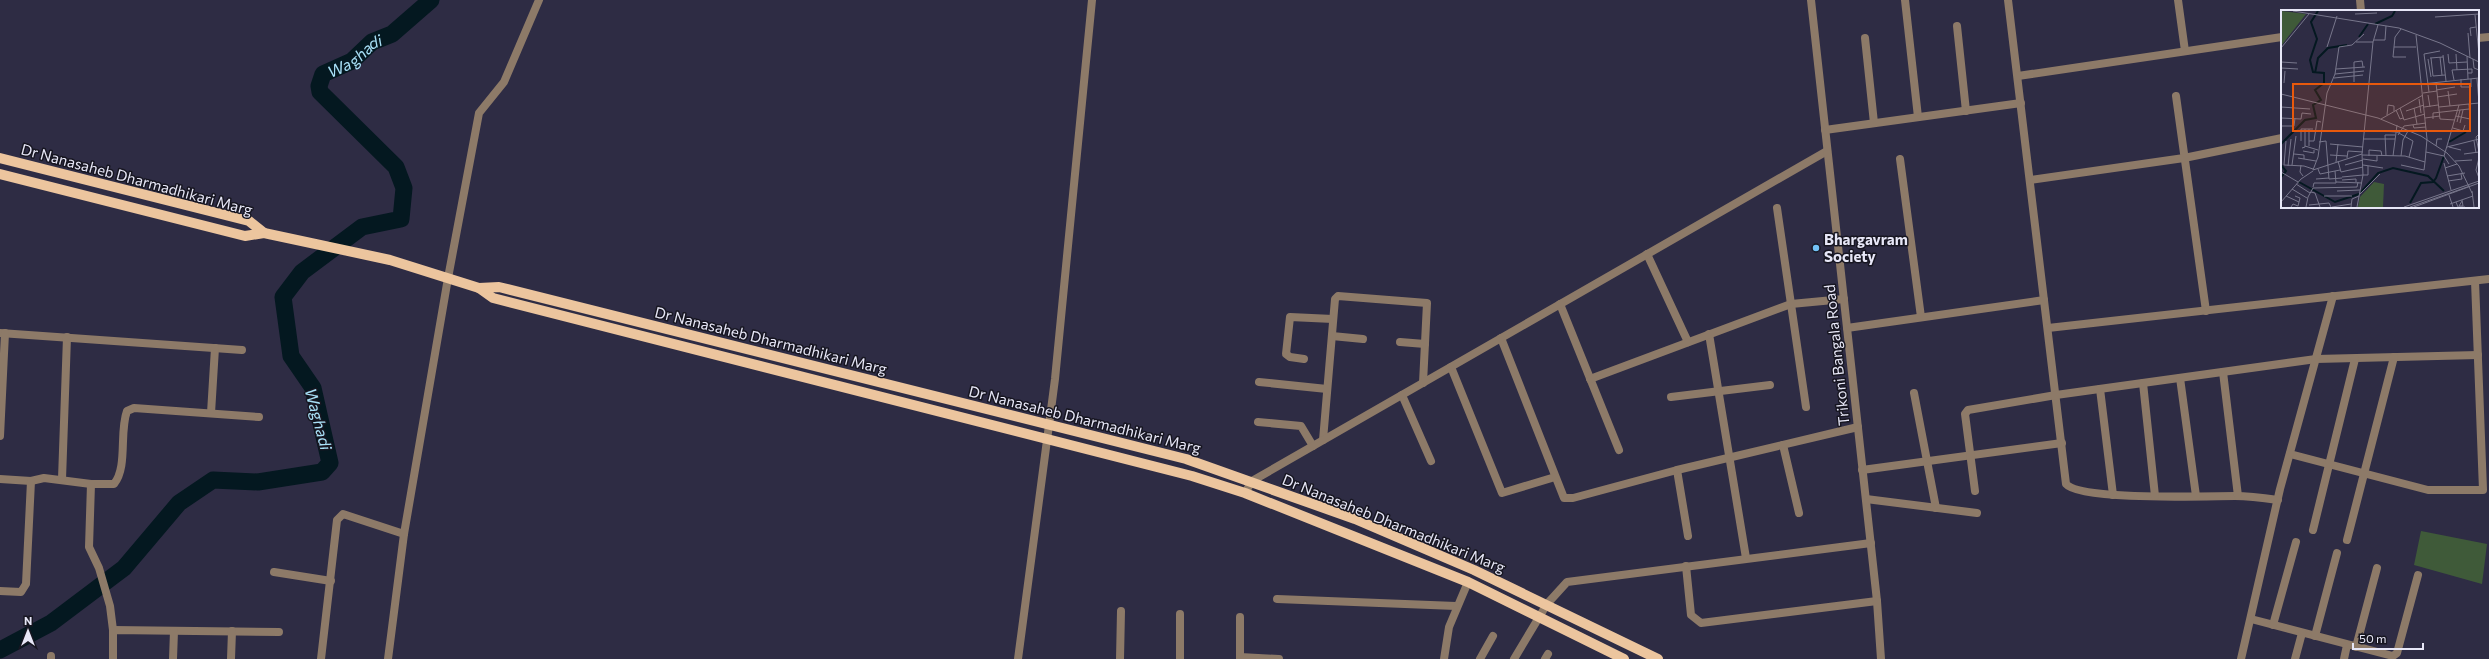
<svg xmlns="http://www.w3.org/2000/svg" width="2489" height="659" font-family="Commissioner,sans-serif">
<rect width="100%" height="100%" fill="#2e2c44"/>
<path fill="#3f5a39" d="M2421 531 2487 544 2482 584 2414 565Z"/>
<g fill="none" stroke-linecap="round" stroke-linejoin="round">
<path stroke="#041820" stroke-width="17" id="s1" d="M0 650 51 623 124 568 179 503 213 480 258 482 322 472 330 463 313 388 291 356 283 297 302 272 362 227 401 219 404 188 396 167 320 92 319 86 323 74 352 61 372 42 392 34 431 0"/>
<g stroke="#8d7a68" stroke-width="8">
<path d="M1905 0 1918 117"/>
<path d="M2008 0 2066 484C2080 501 2208 496 2235 496 2249 496 2264 498 2278 500"/>
<path d="M2178 0 2185 51"/>
<path d="M2360 0 2361 11"/>
<path d="M1957 26 1966 111"/>
<path d="M1865 38 1874 123"/>
<path d="M2478 38 2489 37"/>
<path d="M2018 76 2282 37"/>
<path d="M2176 96 2206 311"/>
<path d="M1825 130 2021 103"/>
<path d="M1900 159 1921 317"/>
<path d="M2030 180 2184 158 2282 138"/>
<path d="M1777 208 1806 407"/>
<path d="M1647 254 1688 342"/>
<path d="M448 278 479 113 504 82 539 0"/>
<path d="M1560 304 1619 450"/>
<path d="M1847 328 2044 300"/>
<path d="M2048 328 2489 279"/>
<path d="M0 333 242 350"/>
<path d="M1709 334 1746 558"/>
<path d="M1332 336 1363 339"/>
<path d="M1501 338 1564 498H1573L1677 470 1858 427"/>
<path d="M1400 342 1425 344"/>
<path d="M1304 359 1290 357 1286 354 1290 317 1333 319"/>
<path d="M1451 367 1502 493 1555 477"/>
<path d="M2223 372 2238 496"/>
<path d="M2180 378 2196 496"/>
<path d="M1590 379 1791 304 1844 299"/>
<path d="M1259 382 1327 389"/>
<path d="M2143 383 2155 496"/>
<path d="M2100 389 2113 495"/>
<path d="M1914 393 1936 508"/>
<path d="M1402 395 1431 461"/>
<path d="M1671 397 1770 385"/>
<path d="M211 413 215 348"/>
<path d="M1258 422 1301 426 1313 446"/>
<path d="M1049 425 1055 379 1092 0"/>
<path d="M0 436 5 333"/>
<path d="M1323 440 1335 299 1338 296 1427 303 1423 383"/>
<path d="M1783 445 1799 513"/>
<path d="M2290 454 2428 490H2483L2475 281"/>
<path d="M1677 470 1688 536"/>
<path d="M1862 470 2062 443"/>
<path d="M0 479 31 481 44 478 91 484H114C128 467 119 432 127 411L134 408 259 417"/>
<path d="M62 479 67 337"/>
<path d="M91 484 89 547 99 568 110 606 113 630"/>
<path d="M1975 491 1965 414 1968 410 2056 395 2316 359 2478 355"/>
<path d="M1245 493 1252 481 1827 151"/>
<path d="M1866 499 1977 513"/>
<path d="M2313 530 2355 359"/>
<path d="M2347 540 2394 357"/>
<path d="M1686 566 1691 615 1701 623 1877 601"/>
<path d="M274 572 331 581"/>
<path d="M0 591 21 592 26 584 31 481"/>
<path d="M1277 599 1456 606"/>
<path d="M1180 614V659"/>
<path d="M1240 617V659"/>
<path d="M2251 619 2393 656 2397 653 2418 575"/>
<path d="M2273 625 2296 542"/>
<path d="M2315 636 2337 553"/>
<path d="M2356 647 2377 568"/>
<path d="M1240 657 1279 659"/>
<path d="M51 659V656"/>
<path d="M113 659V630L279 632"/>
<path d="M173 659 174 631"/>
<path d="M231 659 232 631"/>
<path d="M321 659 337 520 343 514 404 534"/>
<path d="M1120 659 1121 611"/>
<path d="M1444 659 1449 627 1468 582"/>
<path d="M1480 659 1493 636"/>
<path d="M1514 659 1547 604 1567 582 1871 543"/>
<path d="M1545 659 1548 654"/>
<path d="M2241 659 2280 489 2333 296"/>
<path d="M2295 659 2302 633"/>
<path d="M2344 659 2347 645"/>
</g>
<g stroke="#8d7a68" stroke-width="8">
<path d="M1811 0 1877 601 1881 659"/>
<path d="M388 659 404 534 448 278"/>
<path d="M1018 659 1049 425"/>
</g>
<g stroke="#ecc59e" stroke-width="10">
<path d="M0 158 249 221 264 233"/>
<path d="M0 174 245 236 264 233 390 260 479 288 493 298 1192 476 1245 493 1468 582 1624 659"/>
<path d="M479 288 499 287 1186 459 1355 519 1474 570 1658 659"/>
</g>
</g>
<circle fill="#73c1f5" stroke="#171621" stroke-width="1.5" cx="1816" cy="248" r="4"/>
<g text-anchor="middle" dominant-baseline="central" stroke-width="3" stroke-linejoin="round" paint-order="stroke">
<g font-size="15" fill="#e7e7f7" stroke="#171621">
<text transform="translate(137 179) rotate(15)">Dr Nanasaheb Dharmadhikari Marg</text>
<text transform="translate(771 340) rotate(14)">Dr Nanasaheb Dharmadhikari Marg</text>
<text transform="translate(1836 355) rotate(-96)">Trikoni Bangala Road</text>
<text transform="translate(1085 419) rotate(14)">Dr Nanasaheb Dharmadhikari Marg</text>
<text transform="translate(1394 523) rotate(22)">Dr Nanasaheb Dharmadhikari Marg</text>
</g>
<g font-size="15" font-weight="bold" fill="#e7e7f7" stroke="#171621" text-anchor="start">
<text x="1824" y="239">Bhargavram<tspan x="1824" dy="17">Society</tspan></text>
</g>
<g font-size="16" font-style="italic" fill="#a8e0f7" stroke="#171621">
<text stroke="none"><textPath href="#s1" startOffset="935">Waghadi</textPath></text>
<text transform="translate(319 419) rotate(75)">Waghadi</text>
</g>
</g>
<g transform="translate(2281 10)">
<rect width="198" height="198" fill="#2e2c44"/>
<path d="M0 1 25 4 0 36ZM93 172 103 174 102 197H77L79 187Z" fill="#3f5a39"/>
<path fill="none" stroke="#041820" stroke-width="2" d="M94 14 111 6 114 1M78 27 87 14M34 63 37 48 47 38 66 35M168 132 185 122M0 134 24 110 35 108 32 95 40 90 34 80 43 73V63L32 62 29 50 36 29 30 12 37 1M0 143V155L5 161 0 167M18 172 54 192 78 184M80 182 97 163 112 158 147 166 163 181M129 193 140 173 152 172 155 168 163 146"/>
<path fill="none" stroke="#78778c" stroke-width="1" d="M12 1 118 18 159 33 198 52M74 4 96 3M194 5 198 44M154 7 198 4M120 19 114 27 112 47H125M187 23 189 48M190 26 189 18 195 17M93 30H104L105 16M75 32H92M46 37 56 6M113 37H135M0 38 28 4M167 44 168 53 186 52M175 44 176 60M162 45 165 71M186 46 187 69M159 47 161 65M149 48 162 47M150 48 152 66M147 49 150 67M192 49 193 58 198 60M0 52 16 53M0 58 17 59M55 59 84 57M54 64 83 61M152 66 164 65M53 68 82 65M180 69V77H190V69M196 69 198 93M173 70 171 60 191 59V63H187M73 72V52L81 51 82 57M3 73 4 61M155 73 159 109 174 110M141 74 198 68M155 80 174 77M167 81 169 96M148 82 143 44 159 41M142 83 156 81M0 84 97 108 140 126 166 143 178 156 191 183M147 85 149 97M156 87 176 84M138 89 140 103M0 97 29 99M143 97 157 95M158 97 198 93M119 98 123 110 144 104M133 98 136 114M115 100 119 109 122 108M125 101 143 95M106 105 107 95 113 96V101M175 106 189 109 188 94M0 108 20 109 21 103 30 104M144 108 159 106M100 109 142 85M152 109V103L188 99M176 112 179 100M179 113 182 100M132 115 133 118 145 117M0 116H13L14 108M172 118 182 121 184 115M100 121 116 122 132 131 128 147M198 124 195 127 198 142M117 125 123 116 145 113M83 129H114M5 131 3 155 23 156 32 159M20 131V119H32M28 131H33L36 111 40 112M193 131 195 143M38 132 45 131 48 169 61 168M49 134 82 137M24 136 37 140M28 136V119M155 136 156 129H161M166 137 198 129M168 137 180 140M21 138 24 137V119M22 141 33 143V140M145 142 163 146 168 154M13 144 23 145V149M183 144 198 142M49 145 66 146M81 145 124 146 144 152 146 129 135 25M88 146V140L100 141 101 146M105 146 104 125H114M112 146 116 115M120 146 122 130 127 121M163 146 178 95M17 148 35 151M66 148 67 141 82 142M198 148 195 160 198 168M82 149 96 151V146M57 151 60 162 82 157M174 151 191 150M55 152 57 134M163 153 170 180M11 155 15 126M20 155 19 162 22 166M64 155 82 150M82 155 102 158M120 155 143 160 144 152M7 156 10 129M164 158 176 154M37 159 39 164 59 160M32 160 37 147 46 83 54 64 58 37 71 35 83 24M32 160 81 144M0 162 17 172M82 165H87V156M166 166 184 163M61 167 82 165M35 169 48 168M61 170 75 169V172M167 171 181 169 180 164M55 172 81 173M15 174 29 183M32 177 33 173H55L54 161M11 179 26 188M56 181 79 180M191 181 193 197M30 182 34 183 39 197M79 184 99 164M168 185 172 197M5 186 18 192 19 188 14 186M43 186H71M181 191 178 196H182L181 190M0 192 20 169 32 161M175 192 177 197H184M169 194 192 186M28 195 48 193 50 197M10 197 12 194 17 196 18 192M25 197 27 187 32 178 76 177 77 172M51 197 70 194M70 197 71 189 78 186M76 197 82 165 81 144 92 32 97 15M123 197 198 171M129 197 189 176M133 197 198 173"/>
<path fill="#e8590c" fill-opacity="0.15" stroke="#e8590c" stroke-width="2" d="M12 74H189V121H12Z"/>
<rect width="198" height="198" fill="none" stroke="#e7e7f7" stroke-width="2"/>
</g>
<g transform="translate(28 631)" stroke="#171621" stroke-width="3" paint-order="stroke">
<path d="M0-3L7 15L0 10L-7 15Z" fill="#e7e7f7"/>
<text y="-6" font-size="11" font-weight="bold" text-anchor="middle" fill="#e7e7f7">N</text>
</g>
<path d="M2353 643v6h70v-6" fill="none" stroke="#e7e7f7" stroke-width="2"/>
<text x="2359" y="643" font-size="12" fill="#e7e7f7" stroke="#171621" stroke-width="3" paint-order="stroke">50 m</text>
</svg>
